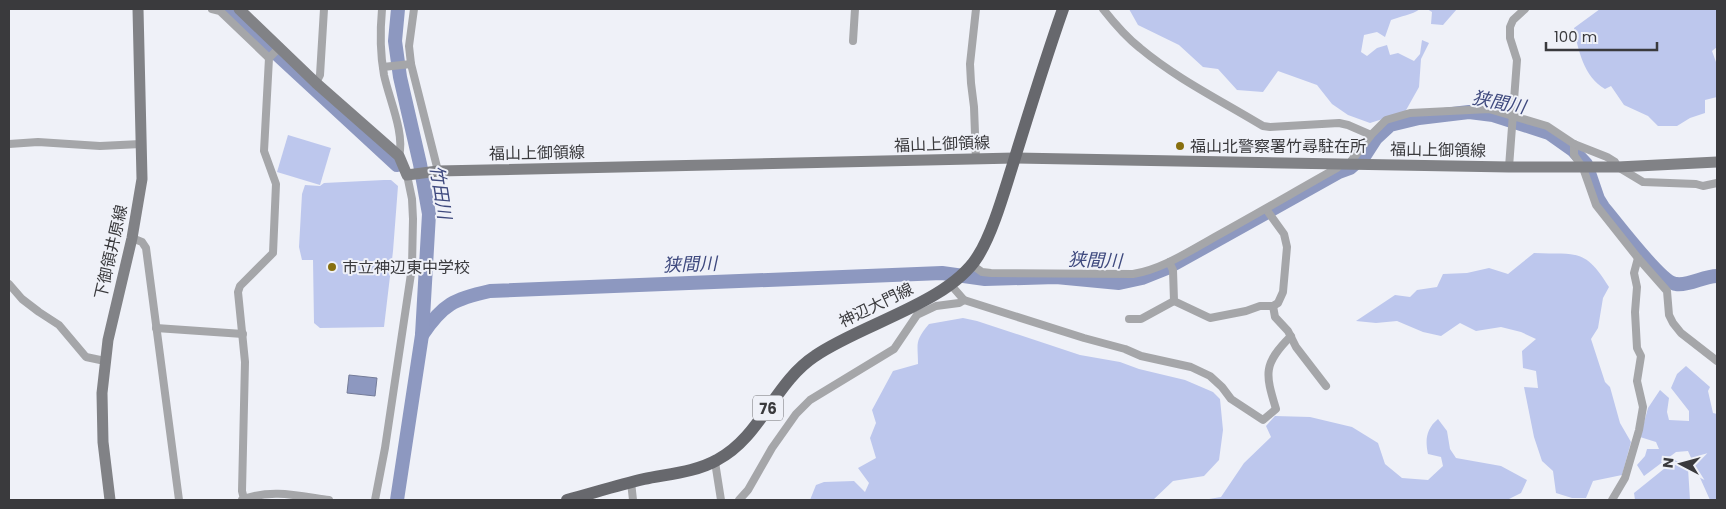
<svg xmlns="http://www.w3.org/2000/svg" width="1726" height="509" font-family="Poppins,'Noto Sans JP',sans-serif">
<rect width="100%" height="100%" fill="#eff1f8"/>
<g fill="#bdc7ed">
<path d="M1129 9H1420C1412 15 1401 16 1391 20L1385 37 1377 32 1364 35 1361 52 1367 56 1377 48 1387 45 1390 55 1398 53 1414 61 1420 54 1422 40 1429 43 1421 59 1419 87 1405 112 1370 123 1348 115 1332 104 1317 85 1278 71 1263 92 1237 90 1218 69 1203 67 1179 45 1138 25Z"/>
<path d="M1427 9H1457L1443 25 1431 24 1432 12Z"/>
<path d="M1600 9H1717V47L1712 51 1716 62H1717V97L1705 100V113L1690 118 1677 126H1658L1648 116 1624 105 1611 86 1605 89C1584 77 1578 50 1574 28Z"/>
<path d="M288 135 331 148 320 185 277 172Z"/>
<path d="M384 180H391L398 186 393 251 384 327 320 328 314 323 313 260H302L299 247 302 194 305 185 320 186 324 183Z"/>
<path d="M1534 253C1577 255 1584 247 1609 287L1603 298 1598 328 1591 339 1605 382 1610 387 1620 423 1631 442 1622 475 1593 481 1586 498H1572L1556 493 1553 471 1542 461 1534 437 1524 387 1538 388 1536 371 1523 368 1522 351 1536 339 1521 332 1501 327 1476 331 1460 323 1441 336 1423 332 1397 321 1376 323 1356 321 1395 295 1410 297 1417 290 1437 287 1443 274 1467 273 1489 268 1508 274Z"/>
<path d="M963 318 977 321 1080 355 1120 362 1139 369 1185 380 1213 392 1220 399 1223 430 1219 460 1204 476 1173 481 1153 500H810L816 485 824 482 854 481 865 492 869 483 858 468 876 458 870 438 876 423 872 410 893 371 918 364C918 343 914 342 929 324Z"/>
<path d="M1686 366 1710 387 1708 391 1713 413 1717 414V500H1710L1688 451 1676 452 1644 476 1637 465 1645 456 1647 449H1659L1656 442 1640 437 1648 408 1660 390 1669 398 1667 412 1669 420 1689 421V411L1671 388 1677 374Z"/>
<path d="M1275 416 1310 417 1352 427 1378 443 1385 464 1402 478 1428 480 1443 466 1441 457 1428 454C1425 440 1426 429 1438 419L1447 431 1450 449 1456 458 1501 466 1527 480 1521 493 1507 500H1203L1221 497 1244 463 1271 437 1266 426Z"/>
<path d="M1675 460 1688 468 1690 500H1635L1634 493Z"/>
</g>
<path fill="#8d98c0" stroke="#747c99" d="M349 375 377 378 375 396 347 393Z"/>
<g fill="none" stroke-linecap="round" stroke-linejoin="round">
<g stroke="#8d98c0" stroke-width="14">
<path d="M228 9 397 165"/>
<path d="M422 335C443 304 454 299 490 291L942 273 985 279 1056 277 1119 283 1142 278 1167 268 1339 172 1350 168 1365 155 1376 138 1390 125 1419 118 1469 112 1493 115 1549 133 1573 150 1586 164 1598 199 1603 207C1615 221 1661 283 1676 284 1690 286 1703 276 1717 276"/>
<path d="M397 500 422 335 429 214 420 164 400 77 395 41 398 9"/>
</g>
<g stroke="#a5a6a9" stroke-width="8">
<path d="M212 9 220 11 269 58"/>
<path d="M382 9C380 31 380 53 384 75 389 99 405 133 399 156"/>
<path d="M414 9 409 46 411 64 438 171"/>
<path d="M1103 9C1114 23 1126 37 1140 48 1177 79 1222 101 1263 126L1270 127 1339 123 1348 125 1371 135"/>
<path d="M853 41 855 9"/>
<path d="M383 67 411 64"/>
<path d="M316 83 320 75 324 9"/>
<path d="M9 144 38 142 100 146 141 144"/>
<path d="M1574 144V155L1583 168 1596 205 1638 258 1667 291 1669 315 1673 323 1681 333 1717 361"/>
<path d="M976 160 974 107 971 83 970 64 976 9"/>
<path d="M1349 164 1371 135 1386 120 1410 113 1489 109 1547 126 1574 144 1607 157 1615 162 1618 167 1643 182 1696 184 1703 186 1717 183"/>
<path d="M1509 167 1517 60 1510 38V27L1513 20 1525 9"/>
<path d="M132 238 142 242 146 248 179 500"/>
<path d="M1169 262 1173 270 1174 301 1210 318 1246 311 1260 306H1273L1278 303 1283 292 1287 247 1284 234 1266 209"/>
<path d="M972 265 982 272 991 273 1133 274C1162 269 1188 252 1213 238 1255 215 1296 191 1337 168L1339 165"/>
<path d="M9 284 22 299 39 312 59 325 86 357 105 361"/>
<path d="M951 285 964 300 1084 338 1125 349 1141 356 1191 367 1210 376 1222 387 1231 399 1263 420 1276 409C1265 373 1263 364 1291 336"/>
<path d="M1273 306 1275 317 1288 331 1296 347 1326 386"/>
<path d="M1129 319H1141L1174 301"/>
<path d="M156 328 243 334"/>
<path d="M715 462 721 500"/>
<path d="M631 482 633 500"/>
<path d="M244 499 242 491 245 362 238 292 240 286 273 253 276 184 264 151 269 58 280 47"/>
<path d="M242 500C270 488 300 496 329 500"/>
<path d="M375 500 385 448 412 267 413 219 412 199 407 175"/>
<path d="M739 500 748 490 772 448 796 414 810 400 894 349 917 315 936 306 959 303 964 300"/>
<path d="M1612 500 1625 478 1639 430 1643 407 1637 381 1641 356 1637 348 1635 312 1637 287 1634 273 1638 258"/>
</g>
<g stroke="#818286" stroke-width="11">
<path d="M239 9 316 83 399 156 407 175 438 171 1015 158 1509 167H1618L1717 162"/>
<path d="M110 500 103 442 102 393 108 340 132 238 142 179 138 9"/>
</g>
<path stroke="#67686d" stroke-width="12" d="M567 500C593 493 618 485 644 479 668 474 696 472 717 460 761 437 774 383 815 356 861 324 949 303 978 256 993 232 1004 192 1013 164 1029 112 1045 60 1063 9"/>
</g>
<g fill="#876f0f" stroke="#eff1f8" stroke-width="2">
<circle cx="1180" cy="146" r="5"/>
<circle cx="332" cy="267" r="5"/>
</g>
<g text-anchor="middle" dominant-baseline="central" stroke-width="4" stroke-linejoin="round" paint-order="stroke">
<rect fill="#eff1f8" stroke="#707175" stroke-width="1" x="753" y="395.5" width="30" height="25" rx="4"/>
<g font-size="15" font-weight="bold" fill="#3a3a3d">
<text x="768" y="408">76</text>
</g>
<g font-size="16" fill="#3a3a3d" stroke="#eff1f8">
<text transform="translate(942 144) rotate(-2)">福山上御領線</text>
<text transform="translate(1438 150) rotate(1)">福山上御領線</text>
<text transform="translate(537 153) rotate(-1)">福山上御領線</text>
<text transform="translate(111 252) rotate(-77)">下御領井原線</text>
<text transform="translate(876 305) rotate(-26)">神辺大門線</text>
</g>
<g font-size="16" fill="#3a3a3d" stroke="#eff1f8" text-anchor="start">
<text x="1190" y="146">福山北警察署竹尋駐在所</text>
<text x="342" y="267">市立神辺東中学校</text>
</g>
<g font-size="18" font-style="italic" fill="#3e497e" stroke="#eff1f8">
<text transform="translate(1499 102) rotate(11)">狭間川</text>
<text transform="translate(441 192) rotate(81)">竹田川</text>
<text transform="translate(1095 260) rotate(2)">狭間川</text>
<text transform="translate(690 264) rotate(-2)">狭間川</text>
</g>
</g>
<rect width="1726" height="509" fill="none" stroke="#3a3a3d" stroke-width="20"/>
<g transform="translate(1681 464) rotate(276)" stroke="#eff1f8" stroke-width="4" paint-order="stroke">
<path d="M0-4L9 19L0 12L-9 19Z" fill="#3a3a3d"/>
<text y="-8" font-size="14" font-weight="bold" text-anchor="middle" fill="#3a3a3d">N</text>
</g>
<path d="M1546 42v8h111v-8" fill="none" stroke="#3a3a3d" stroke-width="2.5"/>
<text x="1554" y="42" font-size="15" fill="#3a3a3d" stroke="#eff1f8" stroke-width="4" paint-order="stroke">100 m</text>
</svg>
